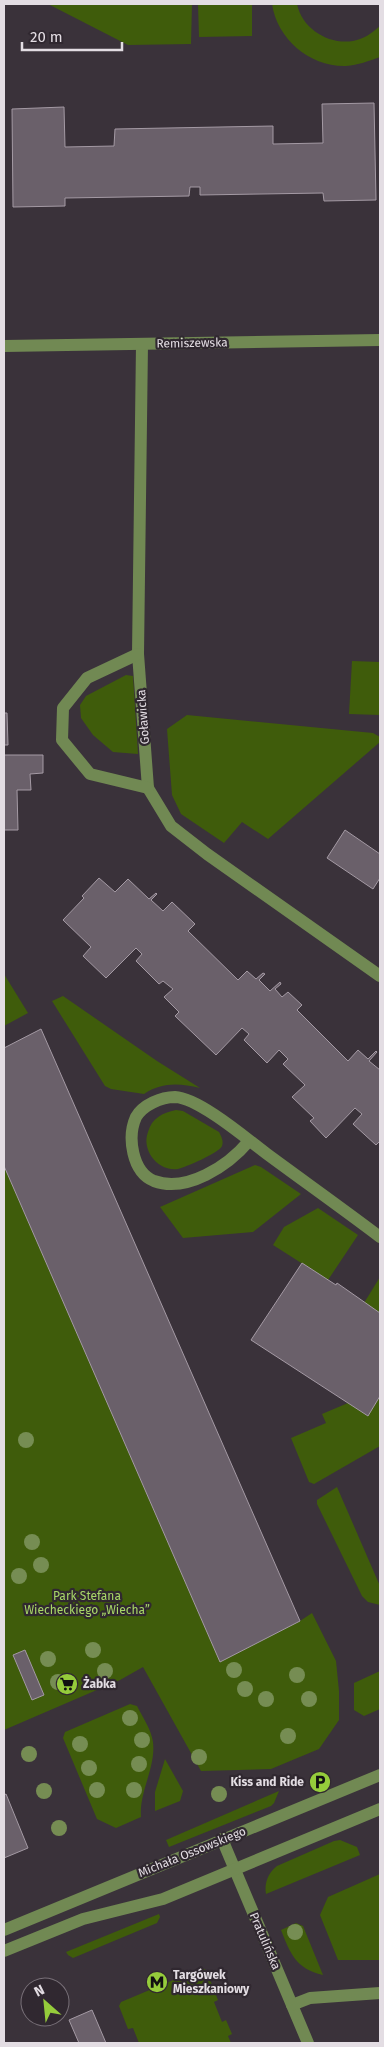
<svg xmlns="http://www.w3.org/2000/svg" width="384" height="2047" font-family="'Fira Sans',sans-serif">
<rect width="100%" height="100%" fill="#3a323a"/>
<g fill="#3f5c0b">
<path d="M48 4H192L191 44 128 45Z"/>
<path d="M198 4H252V36L199 37Z"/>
<path d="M272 4H297C302 29 329 45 353 41 364 39 372 33 380 26V57C369 61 358 65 346 66 310 67 277 39 272 4Z"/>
<path d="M352 661 380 662V715L349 714Z"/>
<path d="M126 675 133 676 138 754 113 752 93 735 81 718 80 705 86 696Z"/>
<path d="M187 715 373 733 380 737V742L268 839 242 822 224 843 181 814 172 795 167 729Z"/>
<path d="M4 974 28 1013 4 1026Z"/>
<path d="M63 996 157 1061 200 1088C179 1083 162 1082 144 1094L111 1089 105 1086 52 1001Z"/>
<path d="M176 1110 183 1111 219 1132C221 1136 224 1141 222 1146 219 1153 186 1167 178 1169 158 1172 141 1150 148 1132 152 1118 162 1113 176 1110Z"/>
<path d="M255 1165 261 1167 301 1194 253 1232 183 1238 160 1207Z"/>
<path d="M4 1166 220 1661 300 1621 312 1613 336 1661 339 1691V1720L319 1749 271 1769 201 1771 143 1667 120 1680 4 1730Z"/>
<path d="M318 1208 358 1235 328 1280 273 1245 284 1227Z"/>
<path d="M380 1277V1313L364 1303Z"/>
<path d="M380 1396V1446L314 1484 309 1482 291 1438 326 1423 322 1414 348 1403 368 1416Z"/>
<path d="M337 1487 380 1586V1605L368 1602 362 1596 317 1504V1500Z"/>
<path d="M380 1671V1709L364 1716 354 1710V1683Z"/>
<path d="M130 1704 137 1706C143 1718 151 1729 153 1742 156 1768 139 1791 141 1817L116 1828 97 1819 63 1738 65 1732Z"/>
<path d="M165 1759 183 1791 180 1801 155 1811V1792Z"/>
<path d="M279 1791 274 1803 271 1806 169 1847 166 1840Z"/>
<path d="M340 1840 357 1847 360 1855 266 1894C264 1883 268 1873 277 1866L334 1841Z"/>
<path d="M380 1874V1960H338L320 1915 328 1897Z"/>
<path d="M159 1914 160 1917 157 1923 73 1958 68 1955 66 1952Z"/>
<path d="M296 1923 303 1926 323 1975C296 1969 290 1953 281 1930Z"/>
<path d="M202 1968 206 1970 218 2000 214 2002 222 2022 226 2020 232 2034 228 2036 231 2043H139L133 2028 128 2029 119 2006 121 2002Z"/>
</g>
<g fill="#6a606a" stroke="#a49aa4">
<path d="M374 103 376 200 324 201 323 193 200 195V187H190L189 196 65 198V206L13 207 12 109 64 107 65 147 114 146 115 129 273 126V144L323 143 322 104Z"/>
<path d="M4 713H7L8 745H4Z"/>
<path d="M4 755H43V773L30 774 31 790H17L18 830H4Z"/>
<path d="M345 830 380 854V878L373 889 327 858Z"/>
<path d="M99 878 115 892 128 879 149 899 156 893 157 894 151 900 163 911 172 902 195 924 188 931 238 980 247 971 256 979 263 973 265 974 259 980 270 991 280 982 281 984 275 989 282 997 288 992 302 1005 297 1010 348 1061 358 1050 368 1059 376 1051 377 1052 369 1061 380 1070V1141L376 1145 353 1124 362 1114 355 1108 326 1138 310 1121 314 1118 292 1097 305 1085 283 1064 288 1059 279 1050 267 1063 244 1040 249 1034 242 1028 216 1055 175 1016 179 1012 164 997 173 989 163 981 159 984 136 961 142 954 136 948 106 978 83 956 91 947 63 920 84 898 82 896Z"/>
<path d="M41 1029 300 1621 220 1662 4 1166V1048Z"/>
<path d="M302 1263 336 1285 337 1283 380 1313V1396L368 1416 251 1340Z"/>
<path d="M25 1650 44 1695 32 1700 13 1655Z"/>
<path d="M6 1794 28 1848 4 1858V1795Z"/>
<path d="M92 2010 106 2043H79L69 2020Z"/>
</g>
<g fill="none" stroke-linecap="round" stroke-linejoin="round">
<g stroke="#718953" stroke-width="12">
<path d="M142 344 138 654 148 788 171 826 207 854 380 976"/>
<path d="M4 346 380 340"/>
<path d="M138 654 87 678 63 708 62 740 90 774 148 788"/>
<path d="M249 1141C228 1166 187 1193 154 1181 132 1172 127 1137 136 1117 143 1105 161 1097 175 1097 199 1098 247 1139 267 1154 305 1182 343 1209 380 1237"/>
<path d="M222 1839 308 2043"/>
<path d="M4 1930 380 1775"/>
<path d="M4 1951 83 1919 163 1899 380 1809"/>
<path d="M292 2005 310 1998 380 1993"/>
</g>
</g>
<g fill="#768d53">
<circle cx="26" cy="1440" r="8"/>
<circle cx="32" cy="1542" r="8"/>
<circle cx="41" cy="1565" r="8"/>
<circle cx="19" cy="1576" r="8"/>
<circle cx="93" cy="1650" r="8"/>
<circle cx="48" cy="1659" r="8"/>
<circle cx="234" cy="1670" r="8"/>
<circle cx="105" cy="1671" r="8"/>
<circle cx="297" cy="1675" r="8"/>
<circle cx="58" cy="1682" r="8"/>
<circle cx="245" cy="1689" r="8"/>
<circle cx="266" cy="1699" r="8"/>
<circle cx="309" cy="1699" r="8"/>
<circle cx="130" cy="1718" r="8"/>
<circle cx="288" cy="1736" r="8"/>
<circle cx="142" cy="1740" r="8"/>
<circle cx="80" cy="1744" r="8"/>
<circle cx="29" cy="1754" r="8"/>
<circle cx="199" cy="1757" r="8"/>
<circle cx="139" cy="1764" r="8"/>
<circle cx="89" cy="1768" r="8"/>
<circle cx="97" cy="1790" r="8"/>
<circle cx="134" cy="1790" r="8"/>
<circle cx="44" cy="1791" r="8"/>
<circle cx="219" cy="1794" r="8"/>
<circle cx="59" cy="1828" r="8"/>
<circle cx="295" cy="1932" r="8"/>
</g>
<defs>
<g id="supermarket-disc" transform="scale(1.125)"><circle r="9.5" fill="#95cc3b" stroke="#302830"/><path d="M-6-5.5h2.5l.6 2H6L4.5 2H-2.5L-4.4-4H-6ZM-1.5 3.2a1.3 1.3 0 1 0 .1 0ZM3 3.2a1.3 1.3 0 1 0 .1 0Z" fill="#111"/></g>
<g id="parking-disc" transform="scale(1.125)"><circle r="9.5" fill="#95cc3b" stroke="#302830"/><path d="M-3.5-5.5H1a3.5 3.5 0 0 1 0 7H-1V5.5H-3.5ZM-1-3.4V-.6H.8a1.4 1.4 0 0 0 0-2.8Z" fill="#111"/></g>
<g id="metro-disc" transform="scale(1.125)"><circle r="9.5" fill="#95cc3b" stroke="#302830"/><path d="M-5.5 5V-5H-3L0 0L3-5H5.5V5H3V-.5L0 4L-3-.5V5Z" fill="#111"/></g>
</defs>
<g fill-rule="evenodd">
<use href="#supermarket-disc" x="67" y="1684"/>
<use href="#parking-disc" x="320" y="1782"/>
<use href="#metro-disc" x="157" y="1982"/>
</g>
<g text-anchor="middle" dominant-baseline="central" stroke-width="4.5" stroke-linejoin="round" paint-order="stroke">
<g font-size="12" fill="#e3dde3" stroke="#302830">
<text transform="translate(192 343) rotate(-1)">Remiszewska</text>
<text transform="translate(143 717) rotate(-94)">Goławicka</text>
<text transform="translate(192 1852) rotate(-22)">Michała Ossowskiego</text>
<text transform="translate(265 1941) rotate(67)">Pratulińska</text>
</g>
<g font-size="12" fill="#a8d768" stroke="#302830">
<text x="87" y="1596">Park Stefana<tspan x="87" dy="14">Wiecheckiego „Wiecha”</tspan></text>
</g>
<g font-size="12" font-weight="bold" fill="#e3dde3" stroke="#302830" text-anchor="start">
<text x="83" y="1684">Żabka</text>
<text x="304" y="1782" text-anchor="end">Kiss and Ride</text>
<text x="173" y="1975">Targówek<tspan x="173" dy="14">Mieszkaniowy</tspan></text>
</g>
</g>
<rect width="384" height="2047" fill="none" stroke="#e3dde3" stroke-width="10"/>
<g transform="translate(45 2002) rotate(333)"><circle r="24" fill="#302830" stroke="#787078"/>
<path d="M0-4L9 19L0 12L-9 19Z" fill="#95cc3b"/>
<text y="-8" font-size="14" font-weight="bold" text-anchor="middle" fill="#e3dde3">N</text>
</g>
<path d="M22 42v8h100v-8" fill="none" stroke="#e3dde3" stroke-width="2.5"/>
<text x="30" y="42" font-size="15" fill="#e3dde3" stroke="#302830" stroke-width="4" paint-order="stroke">20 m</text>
</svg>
